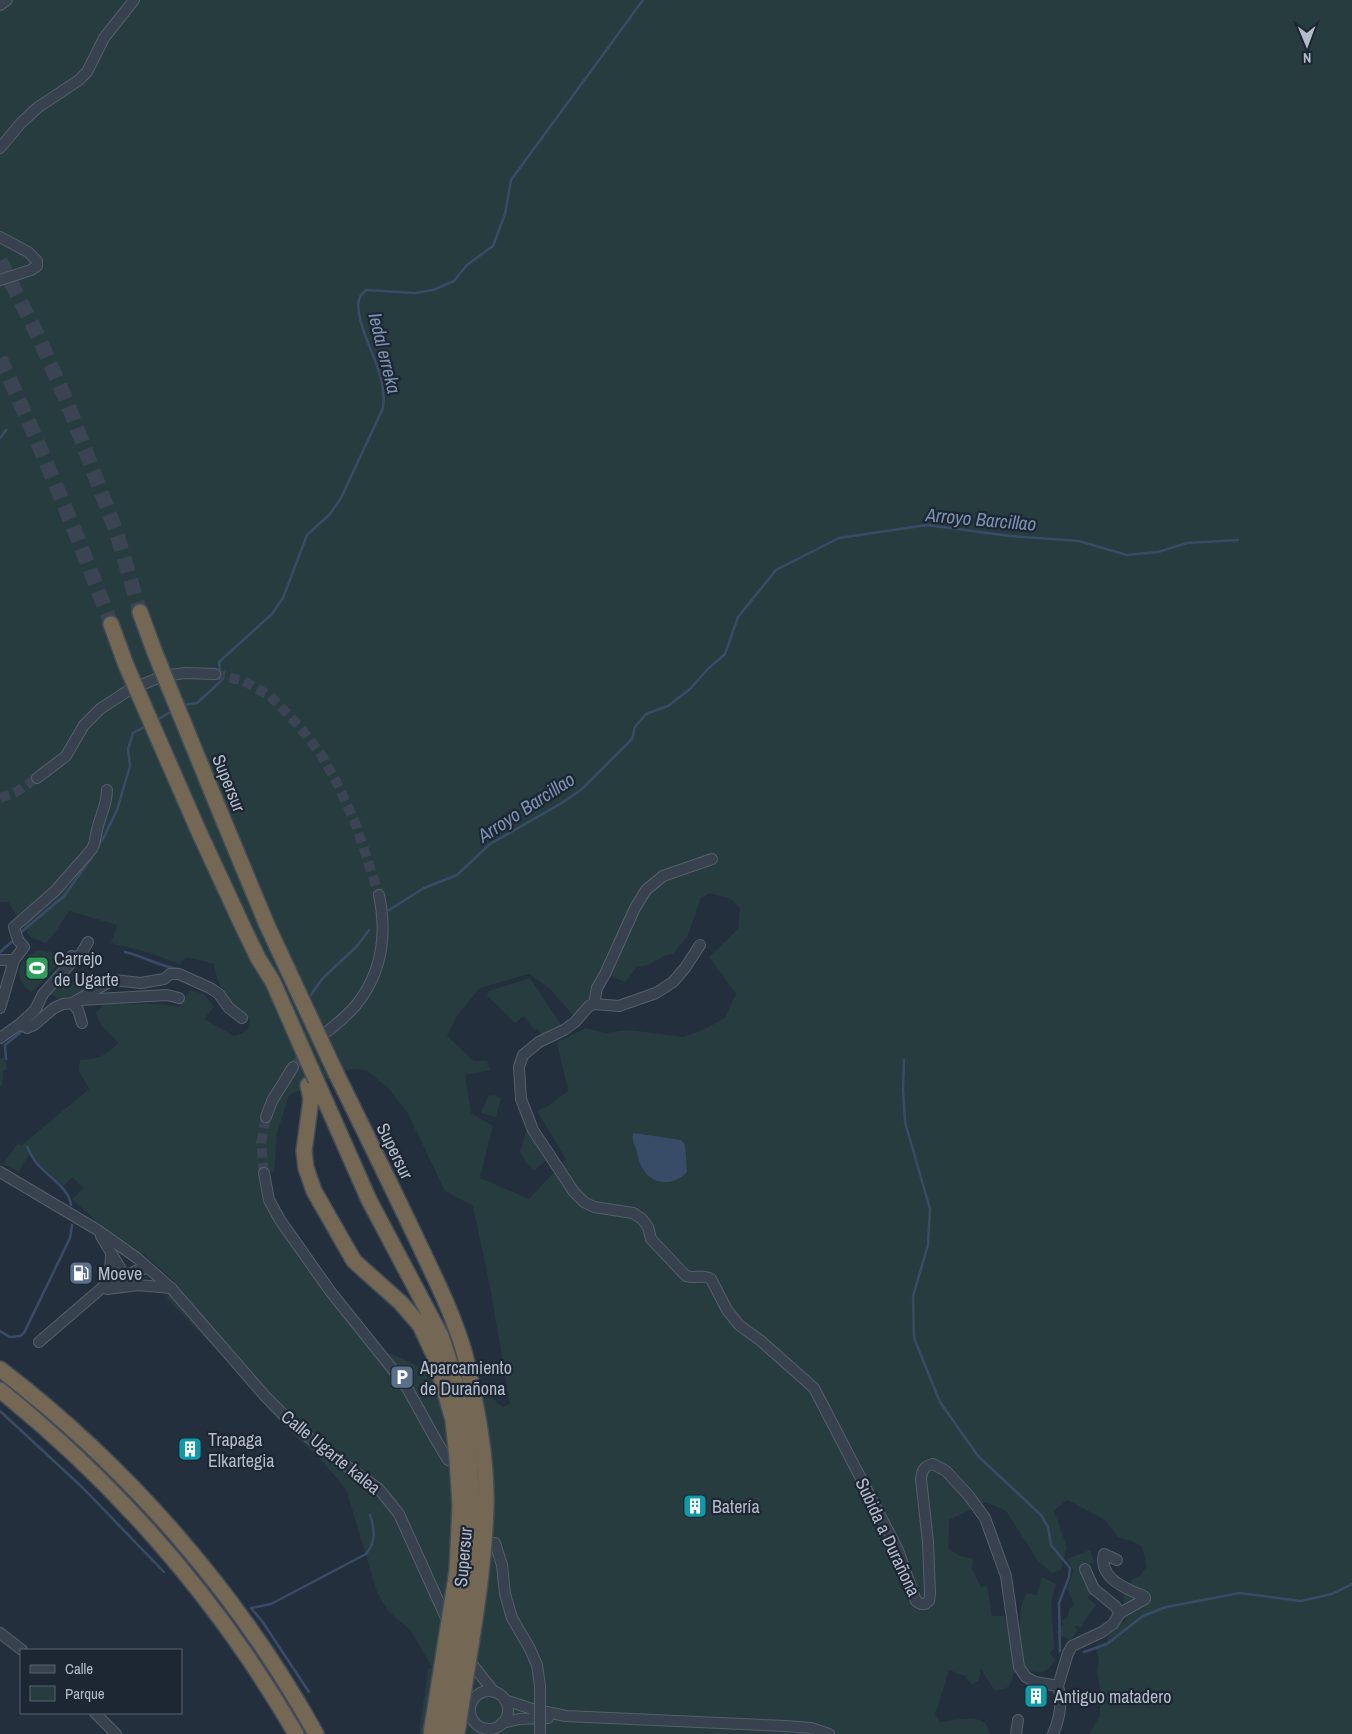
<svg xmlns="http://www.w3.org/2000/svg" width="1352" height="1734" font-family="'Archivo Narrow',sans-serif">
<rect width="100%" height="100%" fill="#242f3e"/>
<g fill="#263c3f" fill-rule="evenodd">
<path d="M0 0H1352V1734H1089L1100 1716V1691L1097 1670 1099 1659 1095 1646 1107 1641 1110 1634 1126 1619 1123 1595 1132 1579 1140 1576 1147 1566 1142 1547 1132 1541 1118 1537 1104 1519 1067 1500 1054 1511 1067 1547 1061 1570 1052 1573 1039 1562 1006 1511 986 1502 949 1520C950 1531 947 1539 949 1549L960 1556 973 1559 972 1569 981 1587 987 1586 992 1616H1004L1008 1626 1015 1671 1009 1687 995 1691 981 1669 979 1680 972 1685 965 1676 949 1670 935 1715 940 1722C957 1721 986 1710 990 1734H419L428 1669 432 1667 411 1631 388 1611 377 1592 346 1489 322 1461 273 1415 227 1361 167 1298 174 1281 146 1256 97 1222 72 1199 84 1188 72 1177 63 1186 29 1154 19 1172 3 1164 18 1143 22 1145 89 1089 79 1071 80 1060C97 1059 107 1056 118 1043 109 1033 99 1026 96 1013L101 1007 107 1004H159L179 1007 190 990 204 994 214 1007 204 1019 234 1036 247 1031 250 1020C243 1011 237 1008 230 1001 221 991 216 977 214 964L186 957 180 964 143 951 111 943 117 925 69 911 54 934 46 943 30 937 8 902H0ZM710 893 731 899 740 908 738 929 709 957 736 994 725 1018 703 1030 683 1037 629 1030 605 1033 586 1028 557 1042 568 1091 548 1106 537 1111 566 1159 529 1199 480 1178 493 1126 471 1113 465 1075 491 1070 487 1061H474L447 1036 458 1014 480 988 529 974 550 989 573 1015 590 1000 592 986 600 971 625 982 637 967 648 965 666 955 673 954 687 937 701 898ZM351 1069 366 1070 388 1088 407 1112 445 1191 473 1206 491 1292 510 1404 503 1407 486 1393 429 1371 394 1355 370 1348 291 1245 279 1223 261 1172H274L277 1133 289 1095Z"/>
<path d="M41 950 55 953 60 956 57 965 32 992C10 979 18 955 41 950Z"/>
<path d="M530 978 562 1026 543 1038 538 1029 534 1030 524 1016 515 1023 487 996 489 991Z"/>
<path d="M82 979 87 988 61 1001 50 993 61 981 65 984Z"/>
<path d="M4 1057 7 1069 3 1071 2 1086 0 1087V1058Z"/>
<path d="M494 1095 501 1098 496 1117 481 1113 488 1096Z"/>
<path d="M527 1128 548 1159 534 1170 527 1164 520 1152Z"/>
<path d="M1090 1550 1094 1562 1081 1569 1092 1594 1087 1597 1096 1605 1082 1625 1080 1628 1077 1625 1075 1627 1078 1630 1070 1641 1056 1632 1064 1624 1062 1621 1068 1616 1069 1609 1074 1605 1067 1589 1074 1571 1067 1559Z"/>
<path d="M1042 1577 1056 1584 1051 1602 1054 1648 1050 1653 1055 1660C1051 1667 1046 1673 1037 1672 1014 1670 1019 1639 1020 1623 1021 1617 1020 1609 1022 1604 1023 1600 1026 1596 1027 1593L1037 1595Z"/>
</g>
<path fill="#394c67" d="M633 1133 681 1140 685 1145 687 1172C672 1188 648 1185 640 1163 638 1159 638 1155 637 1151 634 1144 632 1141 633 1133Z"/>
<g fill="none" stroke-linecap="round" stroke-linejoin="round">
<g stroke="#394c67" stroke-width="2.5">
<path d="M0 438 6 430"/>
<path d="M183 705 197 703 221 681 219 662 272 614 283 598 307 535 330 514 341 498 383 408C385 393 382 379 377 366 372 350 351 311 361 295 361 295 366 290 366 290L415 293 433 290 454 281 467 265 493 246 505 214 511 180 643 0"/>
<path d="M157 720 174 710"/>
<path d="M97 848 105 835 117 810 130 766 128 749 133 733 148 725"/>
<path d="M389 910 424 888 457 875 490 844 560 804 581 790 632 739 635 727 646 714 668 706 690 689 708 669 725 654 738 617 776 570 839 538 927 525 1010 536 1079 541 1127 555 1158 552 1187 543 1238 540"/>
<path d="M19 934 64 896 92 857"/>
<path d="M0 952 14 940"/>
<path d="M125 952C143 956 160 967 179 969"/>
<path d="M311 995 322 979 357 946 369 930"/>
<path d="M33 1020 42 1009V1006"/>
<path d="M6 1059 5 1045 21 1032"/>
<path d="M904 1060 903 1089 905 1122 930 1209 928 1245 913 1296 914 1338 940 1402 978 1456 1041 1515 1048 1527 1051 1545 1070 1568 1069 1577 1059 1603 1060 1651"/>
<path d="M27 1147C30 1152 32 1157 35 1161 45 1175 69 1187 71 1205"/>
<path d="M0 1331 10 1337 20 1336 24 1333 70 1238 72 1225"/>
<path d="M0 1411 83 1488 164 1572"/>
<path d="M1084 1652 1107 1644 1143 1616 1166 1607 1240 1593 1301 1601 1332 1594 1352 1584"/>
<path d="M309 1692 262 1621 251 1608 271 1604 366 1554C376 1542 375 1530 370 1515"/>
</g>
<g stroke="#3a4453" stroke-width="10" stroke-dasharray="10 5" stroke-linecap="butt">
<path d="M215 674 244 681 270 696 298 725 321 754 337 783 356 825 379 895"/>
<path d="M0 798 16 792 37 778"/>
<path d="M293 1067 324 1036"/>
<path d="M264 1173 261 1143 266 1117"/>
</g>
<g stroke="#3a4453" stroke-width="15" stroke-dasharray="15 8" stroke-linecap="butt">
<path d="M0 261 38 336 67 402 116 531 140 612"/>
<path d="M0 358C40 445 77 534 111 624"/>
</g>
<g stroke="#565f6c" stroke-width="12">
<g id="minor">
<path d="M0 5 7 0"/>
<path d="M0 148 21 123 37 108 79 80 87 72 104 38 134 0"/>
<path d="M0 237 28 252 37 261V266L31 270 0 280"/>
<path d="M37 778 66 756 84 725 100 709 129 690 163 676 185 673 215 674"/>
<path d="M700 945 685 968 673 982 656 993 619 1006 594 1004 589 1006 575 1022 564 1030 539 1042 523 1055 519 1067 521 1099 533 1130 574 1192 584 1202 594 1207 633 1213 642 1219 648 1227 651 1239 686 1276C695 1279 703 1274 711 1279L727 1310 739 1325 761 1341 814 1388 898 1550 916 1601 921 1604H925L929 1601 930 1594 928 1542 921 1479C922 1470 924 1466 933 1464L946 1471 969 1496 985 1518 1006 1576 1019 1667 1026 1677 1035 1682 1058 1686"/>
<path d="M0 960H14"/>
<path d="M71 963 81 954 88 942"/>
<path d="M80 1000 167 995 179 998"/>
<path d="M72 1003 78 1010 82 1023"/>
<path d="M594 1004 597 988 605 974 635 908 646 890 663 876 712 859"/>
<path d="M0 1008 14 960 24 947 18 940 14 927 55 891 92 849C96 842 95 837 97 830 100 816 107 805 107 790"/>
<path d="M20 1024 27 1028 34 1025 54 1008 63 1004 72 1003 113 980 141 983 164 979 170 974H179L210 988 219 994 229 1008 242 1018"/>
<path d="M328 1031C338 1023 348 1015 356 1005 382 973 387 934 379 895"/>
<path d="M0 1038 20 1024 35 1010 43 994 70 964 72 956"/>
<path d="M266 1117 272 1101 293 1067"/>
<path d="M0 1172 96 1229 137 1258 171 1288 265 1396 294 1425 325 1451 379 1489 399 1514 447 1620"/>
<path d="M264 1173 269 1200 280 1220 330 1291 406 1386 436 1440 448 1460"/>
<path d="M101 1236 128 1281"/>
<path d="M104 1286 110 1274 111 1254"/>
<path d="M107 1289 138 1285 171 1288"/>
<path d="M39 1342 104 1286 138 1270 144 1269"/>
<path d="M495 1543 502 1565 505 1594 512 1618 530 1649 537 1665 540 1686"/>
<path d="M1117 1560 1104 1554C1099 1574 1118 1585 1134 1592 1138 1594 1141 1594 1145 1597V1599L1120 1613"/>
<path d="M0 1633 22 1650"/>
<path d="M468 1659 494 1692"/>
<path d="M1058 1686 1068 1653 1072 1646 1102 1632 1113 1624 1120 1613 1115 1606 1094 1589 1085 1569"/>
<circle cx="489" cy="1710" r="19"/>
<path d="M505 1700 532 1709 566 1716 785 1726 811 1728 829 1734"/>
<path d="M95 1713 116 1734"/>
<path d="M502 1723 519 1719 548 1718"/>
<path d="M1016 1734 1018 1720"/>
<path d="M1053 1734C1059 1720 1063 1702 1058 1686"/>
</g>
</g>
<g stroke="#434c59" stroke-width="18">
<g id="highway">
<path d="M140 612 155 653"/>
<path d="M111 624 126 665"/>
<path d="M225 824 267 925"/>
<path d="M199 832 243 927"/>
<path d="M335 1071C363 1128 391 1185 418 1242 436 1280 454 1316 465 1355"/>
<path d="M316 1080 369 1200 441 1336 448 1357"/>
<path d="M308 1085 311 1099 304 1151 306 1168 314 1191 354 1261 401 1303 420 1325 435 1357"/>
<path d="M0 1369C128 1467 238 1593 316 1734"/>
<path d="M0 1390C119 1486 219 1601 296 1734"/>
</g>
</g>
<use href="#minor" stroke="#38414e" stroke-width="10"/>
<use href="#highway" stroke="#746855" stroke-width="15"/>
<g stroke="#565f6c" stroke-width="12" stroke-linecap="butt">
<path id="minor-bridge" d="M540 1734V1686"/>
</g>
<g stroke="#434c59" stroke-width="18" stroke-linecap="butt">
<g id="highway-bridge">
<path d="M155 653 225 824"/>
<path d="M126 665 199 832"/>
<path d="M267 925 335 1071"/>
<path d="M243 927 258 958 273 982 316 1080"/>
<path d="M431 1734 457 1571 460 1505 457 1458 453 1420 435 1357"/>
<path d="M443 1734 469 1567 472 1504 469 1457 462 1406 448 1357"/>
<path d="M457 1734C468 1658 484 1582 486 1505 487 1455 476 1404 465 1355"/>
</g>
</g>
<use href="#minor-bridge" stroke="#38414e" stroke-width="10"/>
<use href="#highway-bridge" stroke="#746855" stroke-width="15"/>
</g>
<defs>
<g id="stadium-square" transform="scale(1.25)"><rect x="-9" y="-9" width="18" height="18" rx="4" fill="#2e9e5b" stroke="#1d2633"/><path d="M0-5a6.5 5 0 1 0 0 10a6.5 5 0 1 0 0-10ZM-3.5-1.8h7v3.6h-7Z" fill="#fff"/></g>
<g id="fuel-square" transform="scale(1.25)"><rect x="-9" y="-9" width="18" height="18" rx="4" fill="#5c6f8a" stroke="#1d2633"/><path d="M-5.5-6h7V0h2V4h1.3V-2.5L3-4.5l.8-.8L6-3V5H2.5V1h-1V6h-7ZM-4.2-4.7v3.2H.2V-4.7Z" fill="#fff"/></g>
<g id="parking-square" transform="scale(1.25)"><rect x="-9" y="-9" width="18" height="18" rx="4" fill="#5c6f8a" stroke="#1d2633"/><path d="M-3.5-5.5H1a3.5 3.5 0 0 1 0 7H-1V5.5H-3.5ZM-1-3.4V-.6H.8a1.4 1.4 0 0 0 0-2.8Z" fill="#fff"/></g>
<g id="building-square" transform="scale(1.25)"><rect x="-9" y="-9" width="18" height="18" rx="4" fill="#0f9aa8" stroke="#1d2633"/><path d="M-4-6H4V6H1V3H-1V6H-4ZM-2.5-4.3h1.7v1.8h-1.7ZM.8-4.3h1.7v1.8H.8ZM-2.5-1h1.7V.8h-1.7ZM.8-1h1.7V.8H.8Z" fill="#fff"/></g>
</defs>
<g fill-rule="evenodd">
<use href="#stadium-square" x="37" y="968"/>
<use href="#fuel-square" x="81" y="1273"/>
<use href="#parking-square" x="402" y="1377"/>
<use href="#building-square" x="190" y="1449"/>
<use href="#building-square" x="695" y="1506"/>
<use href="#building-square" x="1036" y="1696"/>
</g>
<g text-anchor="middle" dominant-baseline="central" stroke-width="4.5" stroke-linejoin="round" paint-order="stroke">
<g font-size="18" fill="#b4bcc9" stroke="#1d2633">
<text transform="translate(229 783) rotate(68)">Supersur</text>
<text transform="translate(395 1151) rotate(64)">Supersur</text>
<text transform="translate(331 1452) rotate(39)">Calle Ugarte kalea</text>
<text transform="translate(888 1537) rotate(65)">Subida a Durañona</text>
<text transform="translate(463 1557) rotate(-85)">Supersur</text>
</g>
<g font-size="18" fill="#b4bcc9" stroke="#1d2633" text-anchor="start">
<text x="54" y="958">Carrejo<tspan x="54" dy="21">de Ugarte</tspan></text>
<text x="98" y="1273">Moeve</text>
<text x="420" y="1367">Aparcamiento<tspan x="420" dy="21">de Durañona</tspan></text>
<text x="208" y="1439">Trapaga<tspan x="208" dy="21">Elkartegia</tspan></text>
<text x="712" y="1506">Batería</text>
<text x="1054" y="1696">Antiguo matadero</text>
</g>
<g font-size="19" font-style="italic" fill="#7c92b1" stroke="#1d2633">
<text transform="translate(385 353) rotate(76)">Iedal erreka</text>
<text transform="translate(981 519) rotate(5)">Arroyo Barcillao</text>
<text transform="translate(526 807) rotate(-33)">Arroyo Barcillao</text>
</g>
</g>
<rect x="20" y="1649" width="162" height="65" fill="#1d2633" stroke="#59626f"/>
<rect x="30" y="1665" width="25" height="8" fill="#38414e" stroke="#59626f"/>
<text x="65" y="1674" font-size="15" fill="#b4bcc9">Calle</text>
<rect x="30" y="1686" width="25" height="15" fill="#263c3f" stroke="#59626f"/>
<text x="65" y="1699" font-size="15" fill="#b4bcc9">Parque</text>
<g transform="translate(1307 45) rotate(179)" stroke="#1d2633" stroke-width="4" paint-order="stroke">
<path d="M0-4L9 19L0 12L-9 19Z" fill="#b4bcc9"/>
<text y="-8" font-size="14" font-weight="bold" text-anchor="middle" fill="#b4bcc9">N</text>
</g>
</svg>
